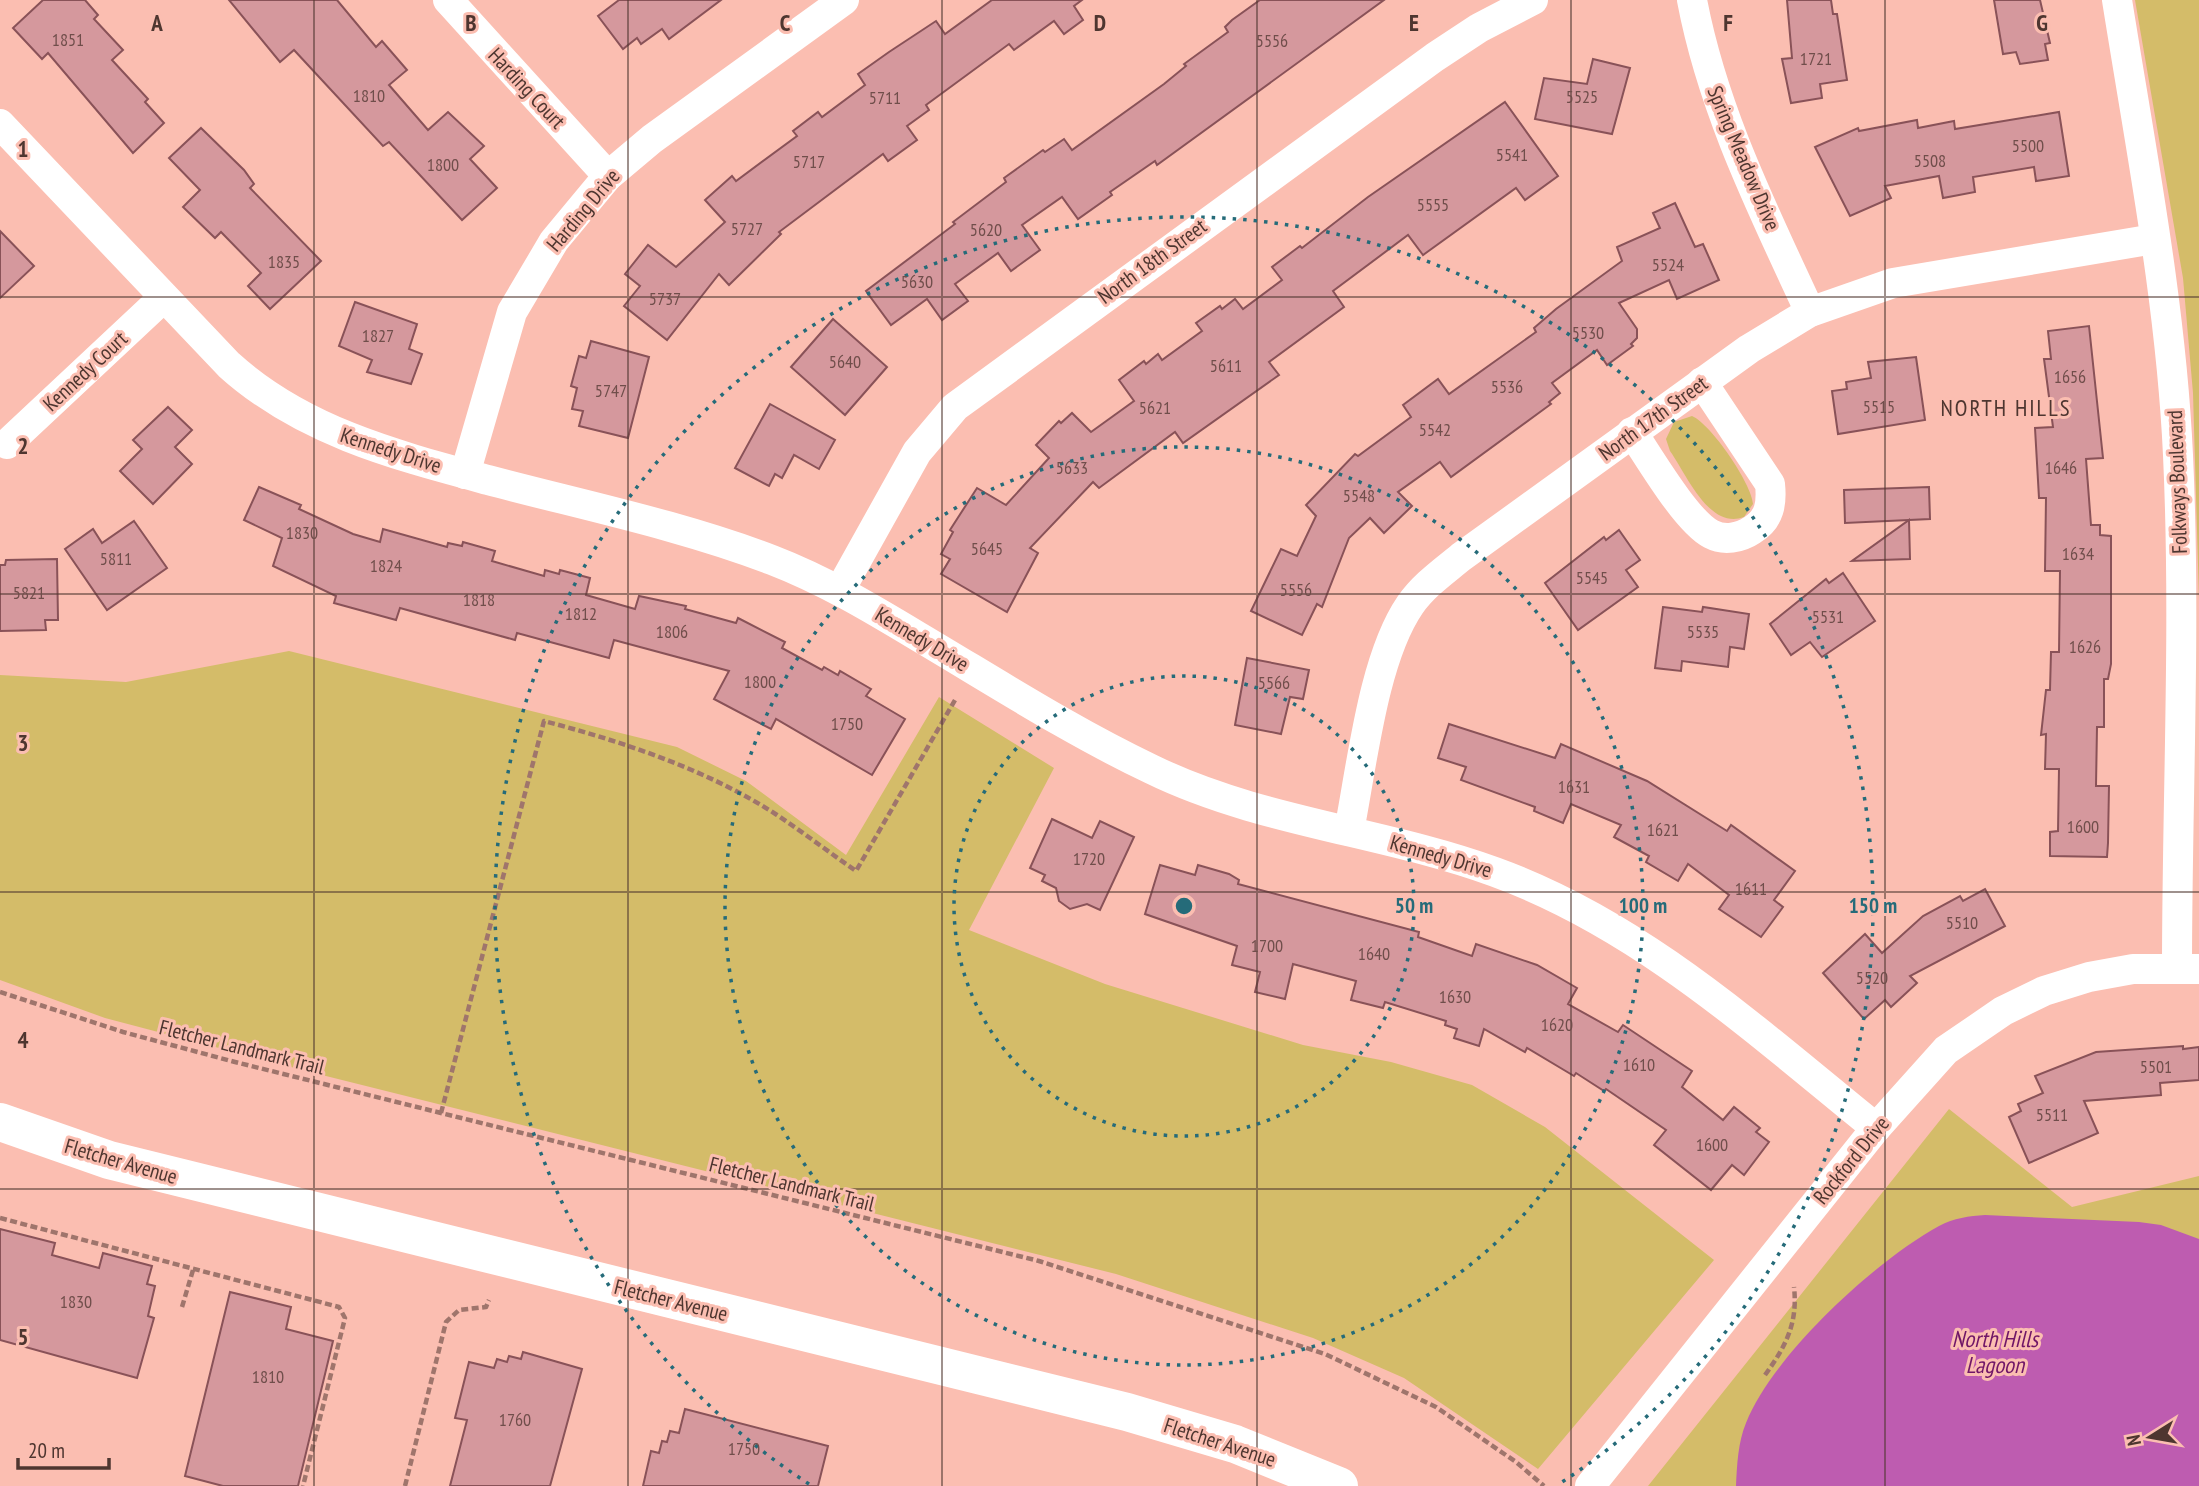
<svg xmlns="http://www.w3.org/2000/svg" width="2199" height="1486" font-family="'PT Sans Narrow',sans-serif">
<rect width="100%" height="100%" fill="#fbbeb1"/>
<g fill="#d4bc69">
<path d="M2135 0H2199V599L2193 393 2183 278Z"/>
<path d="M1692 416C1711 424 1752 484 1753 504L1744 517C1709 530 1687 475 1670 451L1666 439 1674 422Z"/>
<path d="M289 651 677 747 746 781 846 855 939 697 1054 768 969 930 1105 984 1303 1045 1391 1062 1472 1085 1545 1127 1714 1260 1538 1469 1404 1378 1313 1338 1116 1274 310 1072 105 1018 0 980V675L126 682Z"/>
<path d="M1949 1109 2072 1207 2199 1176V1486H1648Z"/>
</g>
<path fill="#be5cb0" d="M1985 1215 2139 1222 2161 1225 2199 1239V1486H1736C1737 1465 1738 1442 1746 1423 1773 1355 1875 1261 1939 1226 1954 1218 1969 1216 1985 1215Z"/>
<g fill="#d5989d" stroke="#895258" stroke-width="2">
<path d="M43 0H85L98 15 94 19 123 50 112 60 148 99 145 102 164 123 133 153 48 53 42 59 13 28Z"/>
<path d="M229 0H337L376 47 382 41 407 70 389 85 428 130 448 112 484 146 470 159 497 188 462 220 389 142 383 146 294 50 280 62Z"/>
<path d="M619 0H721L669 39 662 29 641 44 637 38 623 49 598 16Z"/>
<path d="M992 0H1082L1074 6 1083 20 1064 34 1054 21 1014 50 1009 44 926 105 929 110 907 126 917 140 888 161 883 154 779 232 781 234 729 285 719 274 667 340 624 306 640 286 625 274 648 245 676 267 725 222 705 200 732 176 736 181 797 136 793 131 818 112 822 117 865 85 858 74 889 52 936 21 945 34Z"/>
<path d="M1260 0H1384L1157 165 1155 161 1110 192 1112 195 1078 219 1062 197 1022 225 1040 250 1011 271 998 253 955 284 968 301 942 320 927 299 891 325 866 291 955 224 953 222 1006 182 1004 178 1043 150 1045 152 1064 139 1072 150 1164 84 1186 66 1184 64 1228 32 1225 27 1232 20Z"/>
<path d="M1787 0H1831L1833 14H1837L1847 80 1820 84 1822 98 1791 103 1782 59 1792 58Z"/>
<path d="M1994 0H2040L2050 43 2045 44 2048 60 2020 64 2016 52 2003 54Z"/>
<path d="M1593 59 1630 68 1612 134 1535 119 1544 78 1587 84Z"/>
<path d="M1505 102 1558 176 1525 200 1516 188 1423 255 1408 235 1333 291 1344 307 1269 362 1279 375 1183 443 1175 432 1099 488 1093 482 1030 548 1038 553 1007 612 941 574 950 559 941 554 953 532 950 530 977 488 1006 505 1049 458 1036 445 1059 421 1061 423 1072 413 1091 432 1134 401 1119 380 1144 361 1146 364 1158 354 1162 360 1202 331 1196 323 1220 306 1222 309 1235 299 1243 309 1282 280 1272 267 1300 246 1302 248 1368 197Z"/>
<path d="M2059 112 2069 176 2036 181 2034 167 1973 177 1975 192 1943 198 1939 176 1885 186 1891 198 1850 216 1815 147 1858 128 1859 131 1917 120 1918 128 1954 121 1955 129Z"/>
<path d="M201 128 244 170 254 184 250 188 321 261 270 309 248 286 261 273 221 232 215 238 183 207 200 190 169 158Z"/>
<path d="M1675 203 1695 247 1703 244 1719 280 1677 299 1669 280 1619 303 1637 329V338L1631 344 1633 346 1607 365 1597 350 1552 383 1560 393 1549 402 1551 404 1451 477 1440 462 1398 492 1412 506 1384 533 1370 518 1349 538 1322 607 1317 604 1302 635 1251 611 1281 549 1297 556 1316 516 1306 505 1355 454 1358 456 1411 417 1403 405 1438 379 1449 394 1536 332 1534 328 1556 309 1622 261 1617 247 1660 228 1653 213Z"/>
<path d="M0 231 34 266 0 298Z"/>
<path d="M355 302 417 324 409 349 422 354 411 384 367 372 372 360 339 346Z"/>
<path d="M833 319 887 367 845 415 791 367Z"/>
<path d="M2089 326 2103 458 2086 459 2091 525H2100V535L2111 536V664L2108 679H2104V727H2097L2096 786H2109L2108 843 2107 857 2050 856V832L2058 831 2059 769H2045L2046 734 2041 735 2046 690H2050L2051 652H2059L2060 571H2045L2046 498H2039L2035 428 2053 427 2044 359H2051L2048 331Z"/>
<path d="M591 341 649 357 628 438 579 426 583 411 572 409 577 388 571 386 579 356 586 358Z"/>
<path d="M1916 357 1925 420 1838 434 1832 391 1847 389 1846 382 1871 378 1868 362Z"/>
<path d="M770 404 835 440 819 469 794 455 782 478 775 474 769 486 735 468Z"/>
<path d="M168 407 192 430 175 447 192 464 153 504 120 471 142 449 133 440Z"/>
<path d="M259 487 301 505 299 509 353 534 380 542 383 529 447 547 448 543 462 546 463 542 495 551 492 561 544 576 545 570 559 574 560 570 590 578 586 595 635 609 639 596 686 606 685 609 736 623 738 618 785 642 782 648 822 670 824 667 838 675 840 671 871 689 866 696 905 719 872 775 776 719 771 729 714 699 729 671 614 640 609 658 517 633 515 640 400 608 396 620 334 603 336 596 273 566 282 538 244 520Z"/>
<path d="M1929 487 1930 519 1845 523 1844 490Z"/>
<path d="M1909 520 1910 559 1852 561Z"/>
<path d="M134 521 167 568 107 610 65 549 93 529 102 543Z"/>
<path d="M1619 530 1640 560 1626 570 1638 587 1578 630 1545 583 1604 537 1606 540Z"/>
<path d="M57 559 58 620H45L46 630 0 631V565H5L6 560Z"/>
<path d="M1843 573 1875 621 1822 657 1810 642 1791 655 1770 624 1826 579 1829 583Z"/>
<path d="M1663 607 1702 612 1703 607 1749 614 1744 649 1730 647 1728 667 1682 661 1681 671 1655 668Z"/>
<path d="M1247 658 1309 670 1303 699 1290 697 1281 734 1235 725Z"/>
<path d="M1449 724 1555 758 1561 744 1647 781 1727 831 1731 825 1795 871 1774 900 1783 907 1761 937 1719 909 1729 895 1688 864 1678 881 1646 862 1649 856 1614 837 1621 825 1571 804 1563 823 1534 811 1535 807 1461 780 1466 767 1438 758Z"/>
<path d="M1052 819 1092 838 1100 821 1134 837 1100 910 1087 904 1070 909 1059 901 1056 888 1042 881 1045 875 1030 868Z"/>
<path d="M1160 865 1195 875 1198 865 1229 874 1239 880 1238 884 1419 932 1418 937 1472 956 1476 944 1537 965 1577 988 1568 1004 1618 1032 1623 1025 1692 1071 1682 1087 1723 1120 1734 1107 1760 1128 1756 1132 1769 1142 1744 1175 1732 1165 1711 1190 1654 1145 1666 1130 1606 1089 1604 1091 1576 1073 1574 1076 1527 1048 1525 1052 1484 1029 1479 1046 1454 1038 1457 1029 1445 1025 1446 1021 1385 1002 1383 1008 1351 1000 1356 981 1293 964 1285 999 1255 992 1260 972 1232 965 1237 946 1145 914Z"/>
<path d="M1985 889 2005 926 1910 976 1917 983 1891 1007 1885 1000 1864 1019 1823 973 1865 934 1882 953 1923 916 1960 896 1963 901Z"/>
<path d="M2183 1046V1049L2199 1047V1080L2160 1083 2161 1095 2084 1101 2098 1133 2029 1163 2009 1117 2021 1111 2018 1104 2043 1093 2035 1076 2096 1052Z"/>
<path d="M0 1229 55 1243 52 1255 99 1268 103 1253 152 1266 147 1284 155 1286 148 1316 154 1318 137 1378 0 1340Z"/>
<path d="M230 1292 291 1307 286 1329 333 1341 298 1486H223L185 1476Z"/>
<path d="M523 1352 582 1369 550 1486H450L467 1420 455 1418 469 1362 494 1368 497 1359 507 1362 509 1356 521 1359Z"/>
<path d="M685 1409 828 1446 818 1486H643L651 1451 659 1453 662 1441 667 1442 670 1431 679 1433Z"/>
</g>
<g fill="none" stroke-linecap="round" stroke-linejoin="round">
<g stroke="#9f756c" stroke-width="4.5" stroke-dasharray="7 3.5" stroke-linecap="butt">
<path d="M0 992 123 1032 235 1062 1039 1261 1325 1354 1436 1407 1516 1462 1544 1486"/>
<path d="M441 1113 544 721C624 742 708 770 777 815 804 833 830 853 856 871L955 700"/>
<path d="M0 1218 339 1307 345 1318 303 1486"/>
<path d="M182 1307 193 1270"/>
<path d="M1765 1375C1786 1346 1798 1323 1794 1287"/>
<path d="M405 1486 446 1322 459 1310 486 1307 489 1300"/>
</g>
<g stroke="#fff" stroke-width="30">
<path d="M448 0 608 176"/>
<path d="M1692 0C1713 111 1763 210 1810 312"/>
<path d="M2117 0C2141 151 2171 303 2178 455 2186 626 2177 797 2177 968"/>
<path d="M0 124 229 365C302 431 395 455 488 480 582 505 680 525 772 560 824 580 871 608 919 637 995 682 1071 731 1151 769 1259 822 1383 831 1495 872 1641 925 1757 1032 1876 1128"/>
<path d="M1632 432C1649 457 1686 521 1711 534 1724 541 1740 538 1752 530 1770 519 1772 503 1770 484L1702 382"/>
<path d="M7 444 163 298"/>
<path d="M465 474 512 312 554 241 608 176 652 139 844 0"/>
<path d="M840 590 917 452 955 407 1435 57 1479 28 1533 0"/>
<path d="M1349 831C1362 765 1373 659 1410 605 1424 585 1443 572 1461 557L1749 349 1810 312 1893 283 2154 239"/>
<path d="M1590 1486 1876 1128 1946 1050 2003 1011 2044 991 2089 977 2133 969H2199"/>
</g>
<path stroke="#fff" stroke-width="38" d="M0 1122 109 1160 1127 1412 1235 1444 1339 1486"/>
</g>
<path fill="none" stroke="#4e3630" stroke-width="2" stroke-opacity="0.55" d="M314 0V1486M628 0V1486M942 0V1486M1257 0V1486M1571 0V1486M1885 0V1486M0 297H2199M0 594H2199M0 892H2199M0 1189H2199"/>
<g fill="none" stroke="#256b79" stroke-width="3.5" stroke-dasharray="3.5 7">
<circle cx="1184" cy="906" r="230"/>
<circle cx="1184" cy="906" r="459"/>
<path d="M809 1484A689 689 0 1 1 1559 1484"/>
</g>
<g text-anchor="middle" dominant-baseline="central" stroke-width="6" stroke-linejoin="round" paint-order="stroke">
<g font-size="18" fill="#704e4b">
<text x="68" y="39">1851</text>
<text x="1272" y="40">5556</text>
<text x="1816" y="58">1721</text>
<text x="369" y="95">1810</text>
<text x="1582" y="96">5525</text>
<text x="885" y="97">5711</text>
<text x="2028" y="145">5500</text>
<text x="1512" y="154">5541</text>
<text x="1930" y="160">5508</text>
<text x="809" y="161">5717</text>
<text x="443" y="164">1800</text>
<text x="1433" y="204">5555</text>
<text x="747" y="228">5727</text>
<text x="986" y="229">5620</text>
<text x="284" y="261">1835</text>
<text x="1668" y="264">5524</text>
<text x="917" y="281">5630</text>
<text x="665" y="298">5737</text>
<text x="1588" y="332">5530</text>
<text x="378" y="335">1827</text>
<text x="845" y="361">5640</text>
<text x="1226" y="365">5611</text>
<text x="2070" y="376">1656</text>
<text x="1507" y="386">5536</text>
<text x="611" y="390">5747</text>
<text x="1879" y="406">5515</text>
<text x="1155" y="407">5621</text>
<text x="1435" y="429">5542</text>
<text x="1072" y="467">5633</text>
<text x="2061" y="467">1646</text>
<text x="1359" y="495">5548</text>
<text x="302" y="532">1830</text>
<text x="987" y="548">5645</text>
<text x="2078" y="553">1634</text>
<text x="116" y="558">5811</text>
<text x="386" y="565">1824</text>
<text x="1592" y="577">5545</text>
<text x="1296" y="589">5556</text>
<text x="29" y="592">5821</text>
<text x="479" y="599">1818</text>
<text x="581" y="613">1812</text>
<text x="1828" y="616">5531</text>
<text x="672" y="631">1806</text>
<text x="1703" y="631">5535</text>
<text x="2085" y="646">1626</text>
<text x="760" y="681">1800</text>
<text x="1274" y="682">5566</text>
<text x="847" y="723">1750</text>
<text x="1574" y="786">1631</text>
<text x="2083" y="826">1600</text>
<text x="1663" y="829">1621</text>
<text x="1089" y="858">1720</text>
<text x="1751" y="888">1611</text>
<text x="1962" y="922">5510</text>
<text x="1267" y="945">1700</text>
<text x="1374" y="953">1640</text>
<text x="1872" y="977">5520</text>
<text x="1455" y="996">1630</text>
<text x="1557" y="1024">1620</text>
<text x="1639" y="1064">1610</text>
<text x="2156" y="1066">5501</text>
<text x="2052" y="1114">5511</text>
<text x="1712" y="1144">1600</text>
<text x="76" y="1301">1830</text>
<text x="268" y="1376">1810</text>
<text x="515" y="1419">1760</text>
<text x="744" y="1448">1750</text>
</g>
<g font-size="21" fill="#4e3630" stroke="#fbbeb1">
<text transform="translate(527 88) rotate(47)">Harding Court</text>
<text transform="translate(1744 158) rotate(67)">Spring Meadow Drive</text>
<text transform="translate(583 210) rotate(-50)">Harding Drive</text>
<text transform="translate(1152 261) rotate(-36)">North 18th Street</text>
<text transform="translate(85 371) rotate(-43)">Kennedy Court</text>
<text transform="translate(1653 418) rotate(-36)">North 17th Street</text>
<text transform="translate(391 450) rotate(18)">Kennedy Drive</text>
<text transform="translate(2177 482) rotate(-92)">Folkways Boulevard</text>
<text transform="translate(922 639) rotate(31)">Kennedy Drive</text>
<text transform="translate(1441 856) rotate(16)">Kennedy Drive</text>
<text transform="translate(242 1047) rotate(14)">Fletcher Landmark Trail</text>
<text transform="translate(1851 1160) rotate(-51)">Rockford Drive</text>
<text transform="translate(121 1161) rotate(16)">Fletcher Avenue</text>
<text transform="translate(792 1184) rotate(14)">Fletcher Landmark Trail</text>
<text transform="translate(671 1300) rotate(14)">Fletcher Avenue</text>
<text transform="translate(1220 1442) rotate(18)">Fletcher Avenue</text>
</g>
<g font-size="23" letter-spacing="2" fill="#4e3630" stroke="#fbbeb1">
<text x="2006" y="407">NORTH HILLS</text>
</g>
<g font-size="23" font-style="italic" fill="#711667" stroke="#fbbeb1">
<text x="1995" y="1338">North Hills<tspan x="1995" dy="26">Lagoon</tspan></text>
</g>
</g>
<g font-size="23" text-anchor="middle" font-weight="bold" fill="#4e3630" stroke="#fbbeb1" stroke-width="6" stroke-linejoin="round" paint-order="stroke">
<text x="157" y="31">A</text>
<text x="471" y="31">B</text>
<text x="785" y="31">C</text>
<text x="1100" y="31">D</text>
<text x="1414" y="31">E</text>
<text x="1728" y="31">F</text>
<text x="2042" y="31">G</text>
<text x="23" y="157">1</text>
<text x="23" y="454">2</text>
<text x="23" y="751">3</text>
<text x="23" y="1048">4</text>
<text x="23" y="1345">5</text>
</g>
<circle cx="1184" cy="906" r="10" fill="#256b79" stroke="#fbbeb1" stroke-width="3.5"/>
<g font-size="21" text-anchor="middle" font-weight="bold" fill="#256b79" stroke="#fbbeb1" stroke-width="6" stroke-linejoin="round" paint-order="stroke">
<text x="1414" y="913">50 m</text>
<text x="1643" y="913">100 m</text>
<text x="1873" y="913">150 m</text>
</g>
<g transform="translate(2150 1437) rotate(259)" stroke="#fbbeb1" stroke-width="5" paint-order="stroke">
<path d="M0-5L12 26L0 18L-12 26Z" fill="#4e3630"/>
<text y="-10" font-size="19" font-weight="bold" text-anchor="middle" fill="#4e3630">N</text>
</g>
<path d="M18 1458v10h91v-10" fill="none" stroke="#4e3630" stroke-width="3.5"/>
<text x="28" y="1458" font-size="21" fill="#4e3630" stroke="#fbbeb1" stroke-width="5" paint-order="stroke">20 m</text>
</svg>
